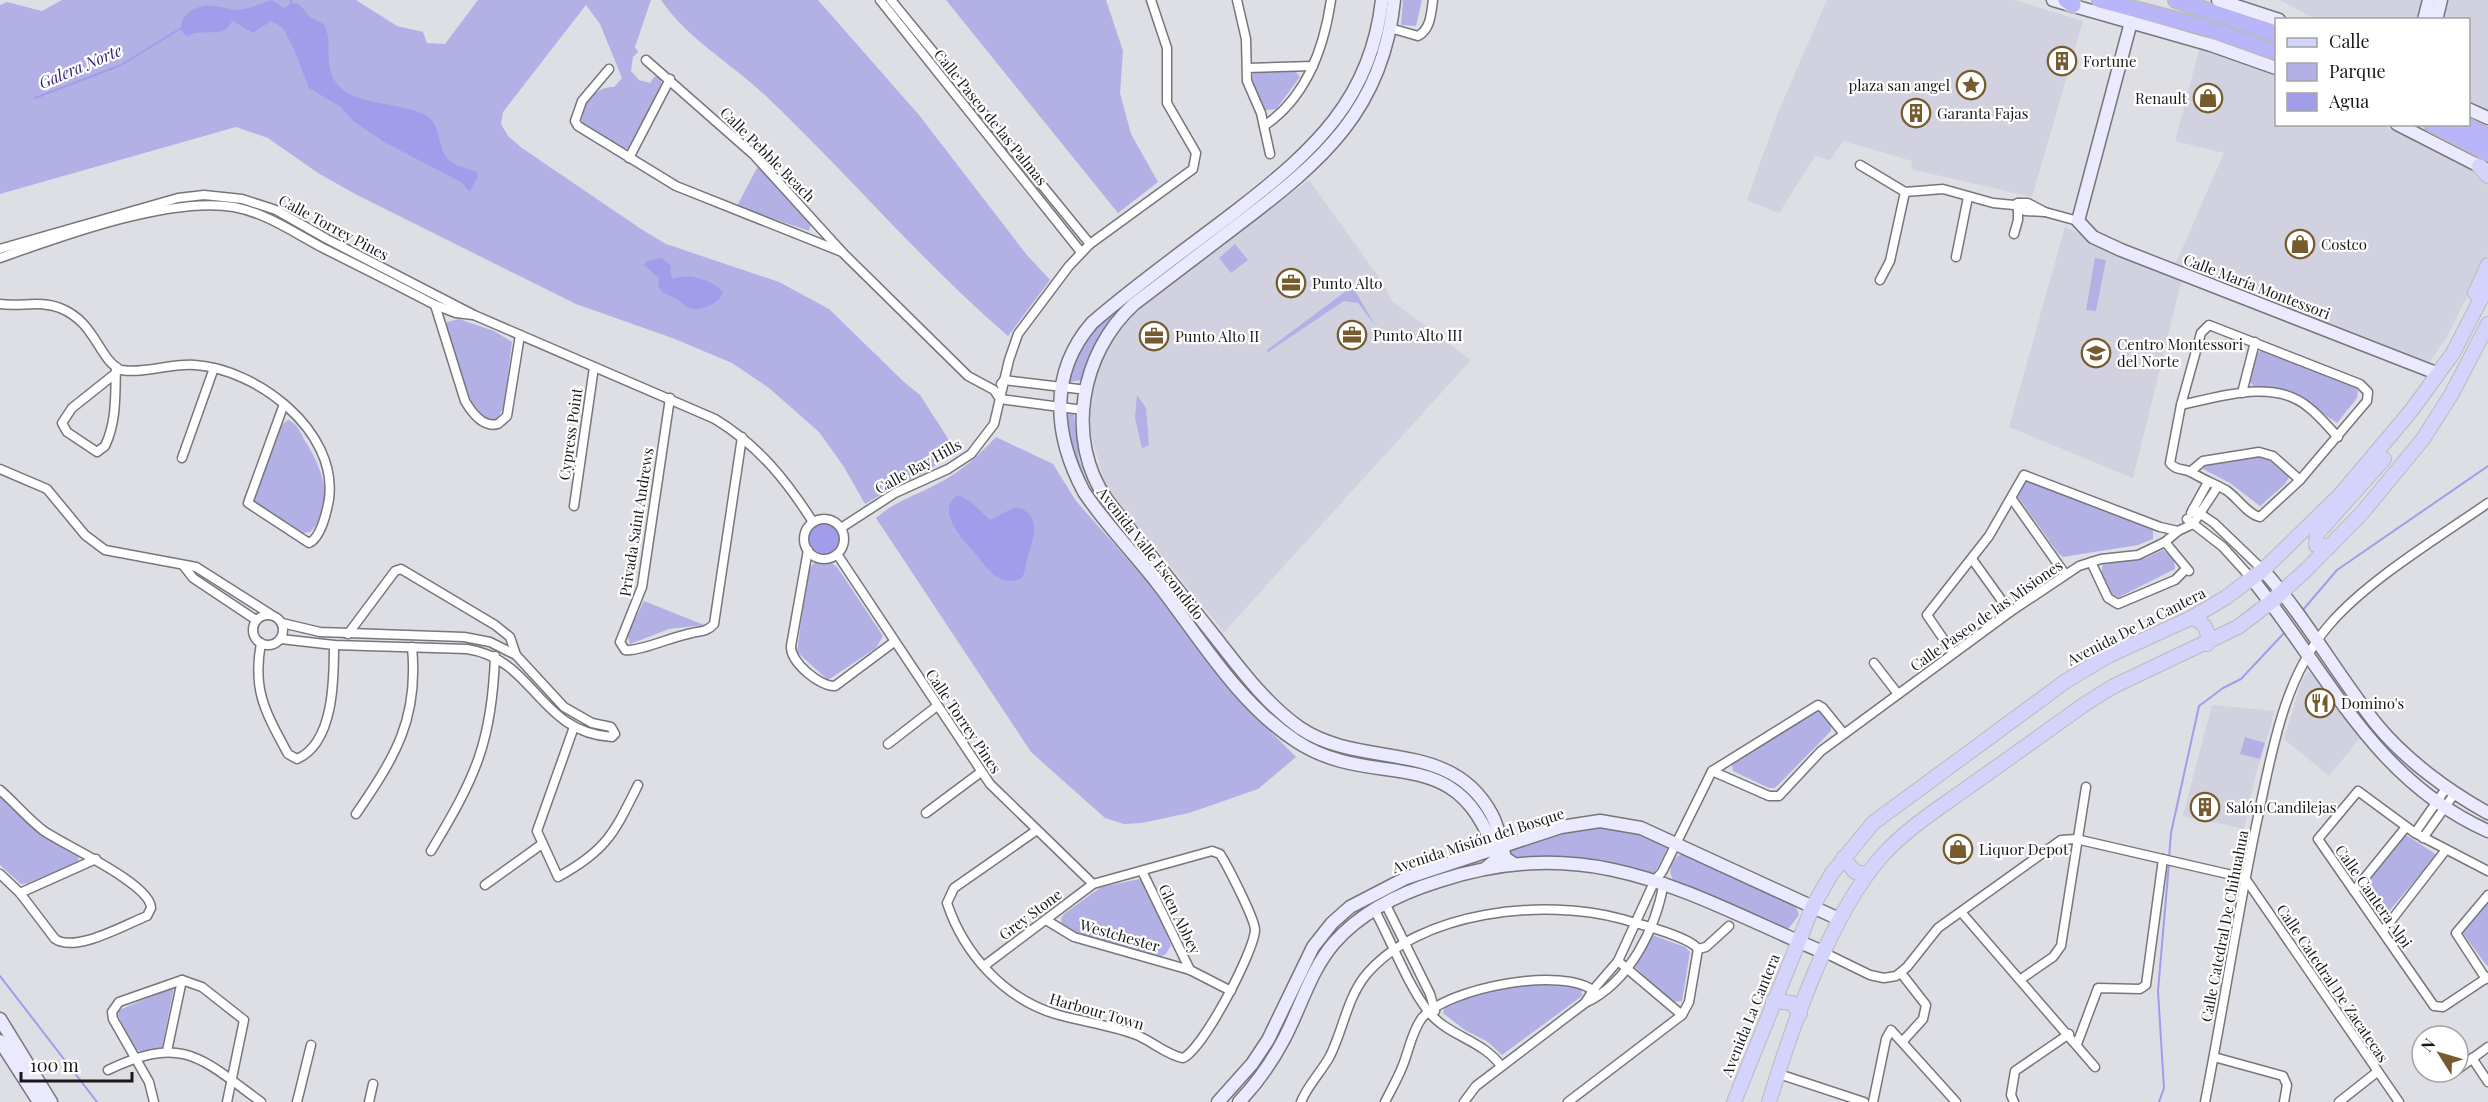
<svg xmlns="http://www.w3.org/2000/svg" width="2488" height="1102" font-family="'Playfair Display',serif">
<rect width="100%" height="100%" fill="#dedee5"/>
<g fill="#d1d1df">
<path d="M1827 0H2014L2083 21 2032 197 1911 169 1912 161 1843 141 1830 160 1815 156 1779 213 1747 200 1779 110Z"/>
<path d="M2280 0H2488V111L2469 102 2468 20 2315 19Z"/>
<path d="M2200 47 2276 76V124L2383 125 2472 171 2488 185V254L2447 337 2429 362 2176 263 2224 153 2175 141Z"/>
<path d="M1309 180 1381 280 1392 301 1471 360 1224 632 1106 487 1091 434 1090 400 1101 361 1115 335 1143 305Z"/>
<path d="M2065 227 2182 279 2133 478 2009 427Z"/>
<path d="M2308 672 2316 675 2360 738 2329 776 2284 739 2302 680Z"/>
<path d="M2212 705 2275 711 2256 773 2244 829 2183 816Z"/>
</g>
<g fill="#b2b0e5">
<path d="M62 0H356L397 26 423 32 427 43 445 44 478 0H651L635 47 638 52 633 57 631 71 639 80 650 83 654 77 659 76 662 85 628 148 620 150 582 124C579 105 596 86 614 87L622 78 600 24 586 5 503 112 501 124 508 136 522 148 641 229 666 244 779 282 829 309 904 382 920 395 956 451C929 473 895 485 865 504L844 467 819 432 769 388 732 363 675 339 576 304 357 195 318 173 268 138 236 127 0 194V5L7 2 42 11Z"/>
<path d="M661 0H818L919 115 1026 254 1050 280 1008 336C922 262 850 176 768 98 734 65 688 40 661 0Z"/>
<path d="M946 0H1106L1123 51 1120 93 1131 134 1158 182 1118 213Z"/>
<path d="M1403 0H1422L1416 26 1401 25Z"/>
<path d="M1258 71 1296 72 1300 77 1276 109 1266 110 1263 108 1252 85 1253 74Z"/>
<path d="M758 166 811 223 809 231 737 206Z"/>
<path d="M1235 244 1248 260 1231 273 1219 258Z"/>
<path d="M2095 258 2106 260 2096 311 2086 310Z"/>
<path d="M1350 288 1354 289 1375 325 1358 303 1344 301 1268 352 1267 350Z"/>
<path d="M1115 312 1114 318 1097 342 1082 380 1069 382C1071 352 1092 329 1115 312Z"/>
<path d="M459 319 494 331 512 342 504 406 497 420 484 418 471 401 446 331 447 322Z"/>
<path d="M2265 349 2353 384 2358 391 2357 398 2337 423 2294 394 2255 388 2250 382 2257 353Z"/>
<path d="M1137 395 1146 408 1149 445 1142 448 1135 417Z"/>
<path d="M1066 412 1074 414 1079 459 1091 495 1071 459Z"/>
<path d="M288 420C297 423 301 433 305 441 322 467 337 506 310 532L304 533 254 503 253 496 280 426Z"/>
<path d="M996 437 1053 464 1076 501 1166 603 1256 717 1296 757 1258 789 1189 813 1142 823 1124 824 1105 818 1031 752 876 518C897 500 913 497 937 484 960 473 979 455 996 437Z"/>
<path d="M2269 455 2290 476 2284 485 2260 506 2230 483 2203 469 2207 463Z"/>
<path d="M2027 480 2141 524 2153 530V539L2138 545 2063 557 2058 553 2018 497 2021 487Z"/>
<path d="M2163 550 2174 559 2175 569 2119 597 2112 594 2101 575 2103 564 2146 558Z"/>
<path d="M814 563H832L837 567 883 636 876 648 828 680 797 652 808 570Z"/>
<path d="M644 601 704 625 669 629 630 644 627 635Z"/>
<path d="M1815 709 1820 710 1831 724V731L1775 788H1769L1733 771 1732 766 1735 762Z"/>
<path d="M2245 737 2265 743 2260 759 2240 754Z"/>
<path d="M0 797C24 822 47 838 78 854L79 862 28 883 21 884 0 865Z"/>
<path d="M1600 826 1634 831 1668 847 1654 874 1540 858H1510L1507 850 1570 831Z"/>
<path d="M2406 835 2437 855 2383 918 2361 888Z"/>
<path d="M1684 853 1795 905 1799 915 1788 929 1782 928 1674 881C1666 871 1672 857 1684 853Z"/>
<path d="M1140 879 1144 882 1171 945 1166 954 1161 956 1080 934 1062 925 1061 919 1064 914 1101 887Z"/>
<path d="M2488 902V965L2487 966 2462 932Z"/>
<path d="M1650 934 1685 947 1690 952 1682 1001 1671 1002 1635 967Z"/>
<path d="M1520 985 1576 986 1581 988 1582 996 1502 1055 1488 1042 1465 1030 1443 1013 1445 1005 1478 992Z"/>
<path d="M174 987 162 1048 141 1052 136 1049 118 1016 119 1010Z"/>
</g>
<g fill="#a19dea">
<path d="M272 0 284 8 293 3 299 4 310 17 323 23C335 42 321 63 337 84 354 106 402 102 425 115 441 124 437 142 445 155 452 166 466 168 477 172L478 176 470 192 461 182 384 142 352 120 341 107 309 88 293 47 283 28 271 21 253 33 233 21C229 24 228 29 223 31 211 34 199 30 187 36L182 32C180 26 181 20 186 15 202 0 217 7 237 10 242 11 266 2 272 0Z"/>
<path d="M661 258 671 266 670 272 673 279C686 272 715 280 723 293 719 304 696 314 686 306 674 297 676 298 662 292L658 285 659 278 644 265 647 261Z"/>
<path d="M958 495 970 501 990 520 1015 507C1044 513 1033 540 1027 559 1025 566 1025 572 1022 578 999 589 986 566 973 551 961 538 935 509 958 495Z"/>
<circle cx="825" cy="538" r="16"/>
</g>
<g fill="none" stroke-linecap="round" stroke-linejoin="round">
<g stroke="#a19dea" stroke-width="2">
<path d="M290 7 291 0"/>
<path d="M35 98 121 65 183 27"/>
<path d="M2302 611 2337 570 2488 466"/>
<path d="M2169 858 2171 833 2199 706 2223 688 2241 679 2285 632"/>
<path d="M0 976 97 1102"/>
<path d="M2159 1102 2164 1088 2158 991 2169 863"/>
</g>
<g stroke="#76767c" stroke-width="11">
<g id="street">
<path d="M880 0 1081 252"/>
<path d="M891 0 1090 244"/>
<path d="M1237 0 1246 39 1247 81 1261 113 1270 154"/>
<path d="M1390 28 1418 36C1431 29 1431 13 1433 0"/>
<path d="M646 60 754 155 843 253 968 376 994 390 1000 399 1083 410"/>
<path d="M1247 68 1313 66"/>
<path d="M609 69 582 101 575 121 578 126 676 186 842 252"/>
<path d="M1264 126C1306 98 1324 48 1331 0"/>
<path d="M629 158 670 79"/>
<path d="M1860 165 1905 192 1943 189 1993 203 2014 205"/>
<path d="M2018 203H2028L2045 212 2025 211 2014 205Z"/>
<path d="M2045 212 2078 221"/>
<path d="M2014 234 2018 220V203"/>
<path d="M0 249 178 198 204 195 242 199 276 210 327 239 474 315 715 419C759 446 786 480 813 522"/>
<path d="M1956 257 1968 197"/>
<path d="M0 258C62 236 170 196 234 207 266 213 293 232 321 247 359 266 397 285 435 305L456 313 473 315"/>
<path d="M1880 280 1890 261 1905 192"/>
<path d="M0 304C20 307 41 300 60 308 96 322 98 359 121 370 145 374 170 363 195 365 256 369 338 430 329 499 327 511 321 538 309 543L248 503 284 404"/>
<path d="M435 305 465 401C472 413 483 428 498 424L507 416 520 335"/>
<path d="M2209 325 2360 384 2368 392 2367 401 2300 480 2260 517C2248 515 2237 497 2226 490 2215 484 2202 479 2191 472 2183 468 2176 471 2170 463L2181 405 2201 333Z"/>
<path d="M116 373 72 408 62 423 67 432 97 452 105 446C117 421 115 394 116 367"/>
<path d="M1001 384 1004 380 1087 390"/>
<path d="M2242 393 2255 342"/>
<path d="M670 398 642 587 620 642 625 650C639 652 674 636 692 633 700 631 707 632 714 624L742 437"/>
<path d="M2181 405C2219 397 2274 378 2308 407 2319 415 2328 427 2338 437"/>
<path d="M182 458 214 368"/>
<path d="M0 469 47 489 85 535 105 550 196 567 270 614"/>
<path d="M2190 472 2203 461 2259 452 2273 456 2300 480"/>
<path d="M2012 499 2065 574"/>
<path d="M574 506 594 367"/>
<path d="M2193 509 2214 523 2263 570"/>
<path d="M2191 513 2208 482"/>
<path d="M2187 519 2223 547 2252 579"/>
<circle cx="824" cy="539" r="20"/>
<path d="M841 528 895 493 948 469 971 454 994 424 1009 360 1018 334 1069 266 1090 244 1193 169 1196 153 1167 103V48L1151 0"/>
<path d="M2165 542 2189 571"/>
<path d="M808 550 791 646C790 662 820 687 835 686L894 642"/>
<path d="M837 554 990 784 1093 884"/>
<path d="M1972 559 2010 612"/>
<path d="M2091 562 2108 598 2118 604 2175 580 2186 569"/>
<path d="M183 565 193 578 256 620"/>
<circle cx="268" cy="630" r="15"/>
<path d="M348 634 395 571 401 569 495 625 510 637 516 655"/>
<path d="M281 639 334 645 467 649C535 659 538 732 612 737L615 734 611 727 592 723 564 707 516 655 490 642 464 637 320 632 282 623"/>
<path d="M261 643C252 691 266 713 288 754L297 759C334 743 334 679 334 645"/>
<path d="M1953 653 1927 615 1989 536 2024 475 2160 527 2178 531"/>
<path d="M1874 663 1898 694"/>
<path d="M574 727 537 831 558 877C607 850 614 833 638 785"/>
<path d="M888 744 937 706"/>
<path d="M1712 771 1769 796H1779L1821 751 2010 612 2079 566 2101 559 2138 555 2165 542 2178 531 2193 524 2218 486"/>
<path d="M0 790C15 803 28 819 44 831 64 845 151 884 151 908L147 916C124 925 76 953 55 939L20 893 0 874"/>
<path d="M926 813 981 772"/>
<path d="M356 814C395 757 419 719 412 647"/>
<path d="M2415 833 2447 787"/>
<path d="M2423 838 2455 793"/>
<path d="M431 851C475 778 492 743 495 656"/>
<path d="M1142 871 1190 970"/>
<path d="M2488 871 2415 833 2358 791 2318 839 2434 1006 2443 1007 2488 977"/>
<path d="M485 885 542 844"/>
<path d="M2354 891 2406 827"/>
<path d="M20 893 96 859"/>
<path d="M1385 903 1430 994 1435 1011"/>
<path d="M1374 909C1391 940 1407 984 1428 1011 1447 1036 1483 1040 1501 1066"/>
<path d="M1961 912 2095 1067"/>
<path d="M1046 920 1074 937 1190 970 1231 991"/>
<path d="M2383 931 2445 851"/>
<path d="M1698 949 1706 947 1729 926"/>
<path d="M1825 953 1870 975 1884 978 1896 976 1907 967 1938 928 2061 840 2076 839 2245 878 2399 1102"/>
<path d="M1618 961 1682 1015"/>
<path d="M984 966 1093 884 1212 851 1220 854C1227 865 1255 919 1255 930 1254 952 1203 1049 1183 1058 1166 1055 1151 1040 1134 1034 1110 1025 1084 1022 1059 1015 1005 1000 964 954 947 903L954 888 1037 830"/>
<path d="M1901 973 1926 1005 1923 1019 1903 1041"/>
<path d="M2021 979 2053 957 2061 946 2086 787"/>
<path d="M2486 979 2456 933 2488 895"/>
<path d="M1585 1003 1593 990 1618 961 1655 880 1662 872 1712 771 1818 705 1823 708 1844 734"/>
<path d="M2077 1044 2098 988 2140 989 2146 985 2163 859"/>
<path d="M167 1051 182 980"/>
<path d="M2214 1057 2283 1076 2287 1085 2284 1102"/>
<path d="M2472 1058 2488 1082"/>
<path d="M2458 1069 2488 1047"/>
<path d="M108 1070C183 1034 201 1058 261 1102"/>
<path d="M1779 1074 1864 1102"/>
<path d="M154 1102 149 1082 113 1019 112 1012 119 1002 182 980 202 987 244 1020 227 1102"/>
<path d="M297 1102 311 1045"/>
<path d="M369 1102 373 1084"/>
<path d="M1301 1102C1307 1086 1322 1071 1330 1056 1343 1030 1347 999 1365 976 1419 910 1545 898 1622 919 1638 924 1689 936 1698 949"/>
<path d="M1385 1102C1391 1090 1398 1078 1403 1065 1409 1050 1412 1031 1422 1018 1447 988 1565 965 1595 992"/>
<path d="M1464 1102 1476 1086 1585 1003C1630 982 1656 928 1664 882"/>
<path d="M1568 1102 1682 1015 1689 1002 1698 949"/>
<path d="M1873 1102 1886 1039 1891 1030 1956 1102"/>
<path d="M2014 1102 2011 1095 2015 1071 2069 1034"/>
<path d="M2205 1102C2223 1010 2237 917 2256 826 2271 757 2282 679 2330 624 2368 580 2439 537 2488 503"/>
<path d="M2339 1102 2377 1072"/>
</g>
</g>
<g stroke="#76767c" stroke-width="15">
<g id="secondary">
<path d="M1382 0C1371 99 1314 150 1240 208 1191 246 1139 282 1092 323 1048 374 1054 436 1084 492 1106 525 1134 553 1158 584 1200 638 1238 703 1296 741 1376 794 1459 735 1497 859L1486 868"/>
<path d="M1394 0C1383 110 1322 161 1239 224 1204 251 1169 277 1134 304 1081 352 1064 439 1107 500 1140 543 1174 585 1208 628 1236 663 1263 702 1300 728 1362 770 1451 737 1492 815 1499 828 1501 843 1505 858L1514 864"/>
<path d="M2053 0 2211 45 2276 68"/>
<path d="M2218 0 2279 20"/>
<path d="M2424 20 2429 0"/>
<path d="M2436 20 2441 0"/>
<path d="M2131 22 2078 221 2093 237 2121 250 2431 371"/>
<path d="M2468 109 2488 118"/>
<path d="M2397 124 2487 170"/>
<path d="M2263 570C2306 618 2337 675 2377 725 2406 760 2448 791 2488 813"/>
<path d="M2252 579C2327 671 2373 780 2488 831"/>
<path d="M0 1019 51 1102"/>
<path d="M0 1041 39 1102"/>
<path d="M1218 1102 1252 1064 1268 1040 1313 947 1332 923 1350 907 1406 878 1561 827 1600 821 1641 828 1839 919"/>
<path d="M1239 1102C1257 1083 1272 1062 1284 1039 1301 1007 1310 971 1334 943 1362 911 1400 893 1439 881 1594 831 1687 894 1825 953"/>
</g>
</g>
<g stroke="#bababb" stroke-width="16">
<g id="primary">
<path d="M2479 166 2488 176"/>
<path d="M2475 293 2488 265"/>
<path d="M2329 547 2316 545 2317 534 2384 459"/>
<path d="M2191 618C2204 621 2210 630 2207 644"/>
<path d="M1843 858 1855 872 1867 874"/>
<path d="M1773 1001 1792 1003 1800 1014"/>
<path d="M1734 1102 1813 906 1832 873 1873 823 2066 681 2108 656 2191 618 2225 598 2263 570 2340 495 2411 411 2453 353 2488 285"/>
<path d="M1769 1102C1792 1027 1830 914 1882 856 1906 829 1938 809 1967 788 2007 760 2046 732 2085 704L2114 686 2238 627 2271 602 2307 569 2362 513 2423 439 2451 395 2488 324"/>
</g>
</g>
<g stroke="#bababb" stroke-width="18">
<g id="highway">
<path d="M2066 0 2073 5"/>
<path d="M2100 0 2200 26 2276 52"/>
<path d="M2176 0 2276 34"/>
<path d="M2432 124 2488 153"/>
<path d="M2464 124 2488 137"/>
</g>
</g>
<use href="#street" stroke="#fff" stroke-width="8"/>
<use href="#secondary" stroke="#eae9fd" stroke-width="12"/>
<use href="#primary" stroke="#d4d3fb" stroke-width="14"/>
<use href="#highway" stroke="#b8b5f8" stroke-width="15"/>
</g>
<defs>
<g id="building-ring" transform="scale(1.5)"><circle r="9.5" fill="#fff" stroke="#755b2d" stroke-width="1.5"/><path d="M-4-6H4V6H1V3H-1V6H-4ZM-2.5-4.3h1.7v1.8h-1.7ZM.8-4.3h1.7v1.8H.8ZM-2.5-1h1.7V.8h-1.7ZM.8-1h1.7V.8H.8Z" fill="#755b2d"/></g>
<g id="sight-ring" transform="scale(1.5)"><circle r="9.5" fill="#fff" stroke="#755b2d" stroke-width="1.5"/><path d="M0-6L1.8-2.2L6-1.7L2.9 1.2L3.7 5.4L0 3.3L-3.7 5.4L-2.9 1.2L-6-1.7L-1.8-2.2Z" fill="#755b2d"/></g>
<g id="shop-ring" transform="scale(1.5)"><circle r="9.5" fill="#fff" stroke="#755b2d" stroke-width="1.5"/><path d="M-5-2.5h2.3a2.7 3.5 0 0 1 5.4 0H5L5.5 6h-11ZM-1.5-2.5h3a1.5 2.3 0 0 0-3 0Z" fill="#755b2d"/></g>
<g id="office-ring" transform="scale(1.5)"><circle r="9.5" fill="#fff" stroke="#755b2d" stroke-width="1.5"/><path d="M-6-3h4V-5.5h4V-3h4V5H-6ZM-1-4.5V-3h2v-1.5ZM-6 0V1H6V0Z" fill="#755b2d"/></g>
<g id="school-ring" transform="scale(1.5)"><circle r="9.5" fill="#fff" stroke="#755b2d" stroke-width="1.5"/><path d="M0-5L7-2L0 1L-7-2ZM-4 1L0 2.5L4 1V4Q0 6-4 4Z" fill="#755b2d"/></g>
<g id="restaurant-ring" transform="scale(1.5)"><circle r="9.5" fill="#fff" stroke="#755b2d" stroke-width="1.5"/><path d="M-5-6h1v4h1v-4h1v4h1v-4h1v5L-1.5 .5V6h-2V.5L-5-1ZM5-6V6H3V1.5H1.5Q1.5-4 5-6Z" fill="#755b2d"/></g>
</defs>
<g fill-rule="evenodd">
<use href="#building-ring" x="2062" y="61"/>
<use href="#sight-ring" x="1971" y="85"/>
<use href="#shop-ring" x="2208" y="98"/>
<use href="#building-ring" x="1916" y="113"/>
<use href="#shop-ring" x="2300" y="244"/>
<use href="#office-ring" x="1291" y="283"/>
<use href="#office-ring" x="1352" y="335"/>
<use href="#office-ring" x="1154" y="336"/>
<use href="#school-ring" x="2096" y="353"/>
<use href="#restaurant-ring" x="2320" y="703"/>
<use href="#building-ring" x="2205" y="807"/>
<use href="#shop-ring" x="1958" y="849"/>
</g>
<g text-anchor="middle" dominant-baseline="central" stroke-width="4.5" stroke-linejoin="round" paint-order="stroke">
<g font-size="15" fill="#19191b" stroke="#fff" text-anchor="start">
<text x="2083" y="61">Fortune</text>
<text x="1950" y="85" text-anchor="end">plaza san angel</text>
<text x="2187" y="98" text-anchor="end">Renault</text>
<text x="1937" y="113">Garanta Fajas</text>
<text x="2321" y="244">Costco</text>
<text x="1312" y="283">Punto Alto</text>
<text x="1373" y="335">Punto Alto III</text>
<text x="1175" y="336">Punto Alto II</text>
<text x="2117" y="344">Centro Montessori<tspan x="2117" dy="17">del Norte</tspan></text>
<text x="2341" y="703">Domino's</text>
<text x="2226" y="807">Salón Candilejas</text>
<text x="1979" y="849">Liquor Depot</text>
</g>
<g font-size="15" fill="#19191b" stroke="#fff">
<text transform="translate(991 117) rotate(51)">Calle Paseo de las Palmas</text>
<text transform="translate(768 154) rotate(45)">Calle Pebble Beach</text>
<text transform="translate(334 227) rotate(28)">Calle Torrey Pines</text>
<text transform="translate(2257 286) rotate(21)">Calle María Montessori</text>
<text transform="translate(570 434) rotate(-82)">Cypress Point</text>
<text transform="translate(918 466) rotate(-29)">Calle Bay Hills</text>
<text transform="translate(636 522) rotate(-81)">Privada Saint Andrews</text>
<text transform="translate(1151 553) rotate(52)">Avenida Valle Escondido</text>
<text transform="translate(1986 615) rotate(-35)">Calle Paseo de las Misiones</text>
<text transform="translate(2136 626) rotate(-27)">Avenida De La Cantera</text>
<text transform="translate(964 721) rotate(56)">Calle Torrey Pines</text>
<text transform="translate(1478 840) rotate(-18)">Avenida Misión del Bosque</text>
<text transform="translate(2374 896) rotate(55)">Calle Cantera Alpi</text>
<text transform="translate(1030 914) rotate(-37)">Grey Stone</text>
<text transform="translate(1180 919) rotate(64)">Glen Abbey</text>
<text transform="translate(2224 926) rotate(-79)">Calle Catedral De Chihuahua</text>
<text transform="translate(1120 935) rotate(16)">Westchester</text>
<text transform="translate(2333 983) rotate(56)">Calle Catedral De Zacatecas</text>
<text transform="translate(1097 1011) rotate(16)">Harbour Town</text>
<text transform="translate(1750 1015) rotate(-68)">Avenida La Cantera</text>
</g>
<g font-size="16" font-style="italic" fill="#311c74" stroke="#fff">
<text transform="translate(80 66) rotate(-23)">Galera Norte</text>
</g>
</g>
<rect x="2275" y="18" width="195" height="108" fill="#ffffff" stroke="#a3a3a4" stroke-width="1.5"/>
<rect x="2287" y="38" width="30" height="9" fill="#d4d3fb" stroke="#a3a3a4" stroke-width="1.5"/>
<text x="2329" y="48" font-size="18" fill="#19191b">Calle</text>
<rect x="2287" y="63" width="30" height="18" fill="#b2b0e5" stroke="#a3a3a4" stroke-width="1.5"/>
<text x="2329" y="78" font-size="18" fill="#19191b">Parque</text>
<rect x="2287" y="93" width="30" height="18" fill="#a19dea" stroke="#a3a3a4" stroke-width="1.5"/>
<text x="2329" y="108" font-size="18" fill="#19191b">Agua</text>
<g transform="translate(2440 1054) rotate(307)"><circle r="28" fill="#ffffff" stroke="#a3a3a4" stroke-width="1.5"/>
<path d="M0-4.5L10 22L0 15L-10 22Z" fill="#755b2d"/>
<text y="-9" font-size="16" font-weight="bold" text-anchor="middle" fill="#19191b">N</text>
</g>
<path d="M21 1072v9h111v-9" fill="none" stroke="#19191b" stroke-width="3"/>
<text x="30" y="1072" font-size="18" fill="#19191b" stroke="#ffffff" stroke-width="4.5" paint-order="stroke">100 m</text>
</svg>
